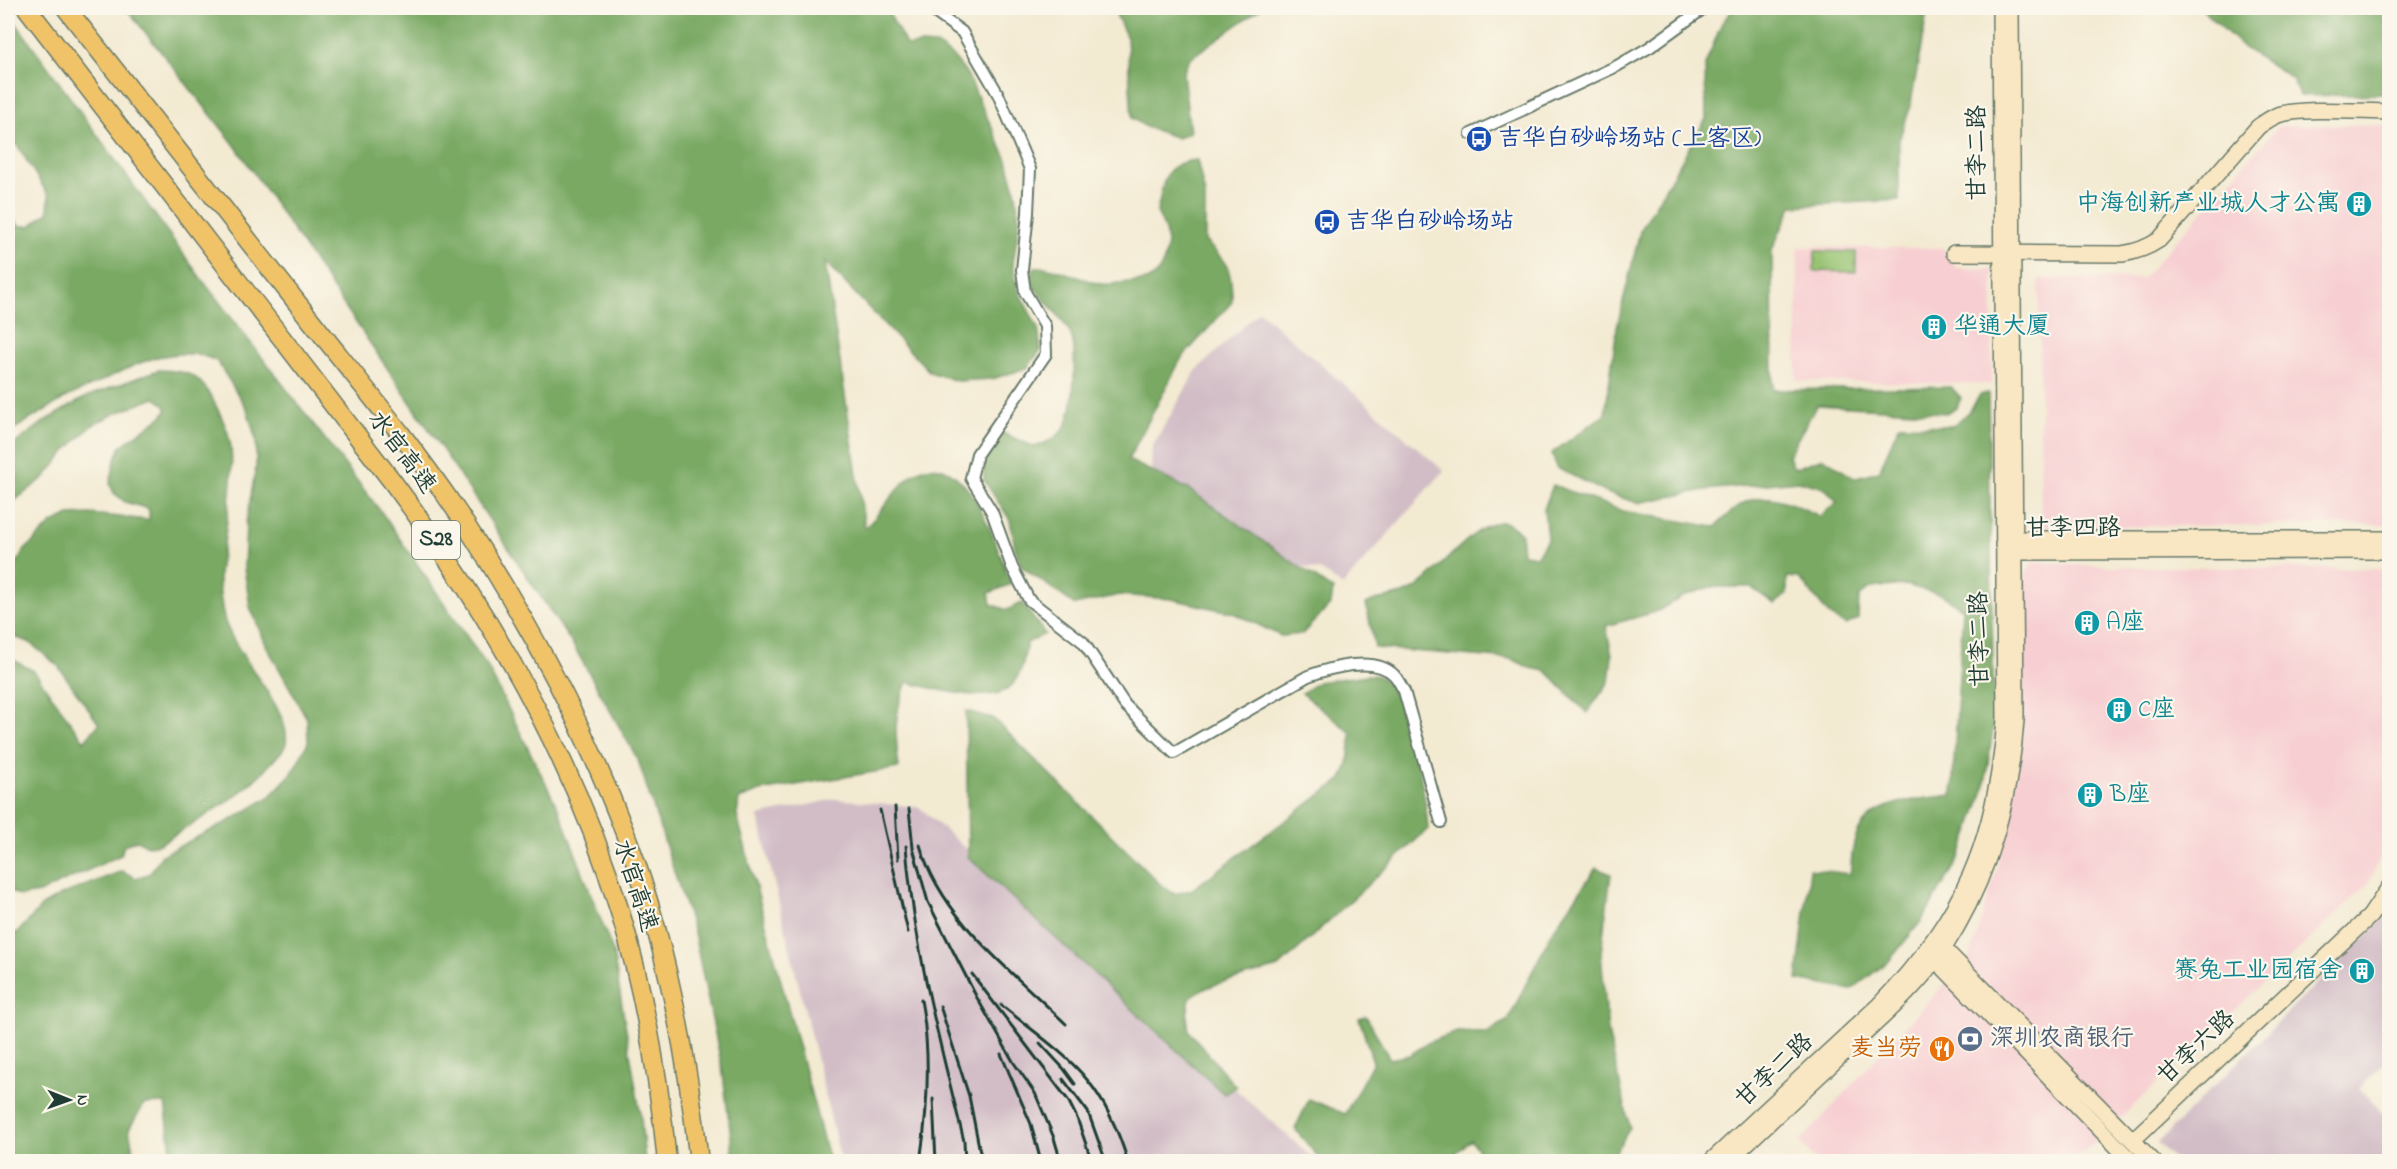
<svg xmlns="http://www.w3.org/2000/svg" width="2397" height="1169" font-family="'Indie Flower','LXGW WenKai TC',sans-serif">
<rect width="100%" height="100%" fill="#fbf7ec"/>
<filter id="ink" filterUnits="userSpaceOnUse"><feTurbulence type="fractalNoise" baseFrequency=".0167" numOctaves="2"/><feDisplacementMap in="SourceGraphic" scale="12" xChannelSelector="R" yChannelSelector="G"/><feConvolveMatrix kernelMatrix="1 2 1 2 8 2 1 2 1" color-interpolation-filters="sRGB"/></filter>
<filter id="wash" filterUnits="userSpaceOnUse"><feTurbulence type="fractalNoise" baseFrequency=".008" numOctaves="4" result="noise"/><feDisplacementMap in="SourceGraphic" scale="24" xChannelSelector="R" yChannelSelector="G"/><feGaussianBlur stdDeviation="1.35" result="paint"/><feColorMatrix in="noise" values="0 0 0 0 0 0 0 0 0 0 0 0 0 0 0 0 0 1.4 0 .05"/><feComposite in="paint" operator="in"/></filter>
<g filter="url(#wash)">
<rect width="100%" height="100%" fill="#f3ead2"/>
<g fill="#f7cfd2">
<path d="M2389 125V524L2041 527 2039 279 2143 278 2279 126Z"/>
<path d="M1798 247 1943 248 1957 268 1993 269 1992 384 1796 381Z"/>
<path d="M2032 562 2126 567 2389 569V838L2369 883 2075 1161H1817L1800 1142 1971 955 2004 843 2017 776 2019 585Z"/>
</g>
<g fill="#d2bdc6">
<path d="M1259 311 1444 471 1342 586 1322 571 1298 566 1188 489 1151 470 1152 447 1196 371Z"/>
<path d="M835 799 919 807 1316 1161H841L758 816Z"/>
<path d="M2389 905V1059L2359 1088 2389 1119V1161H2176L2157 1143 2376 925Z"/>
</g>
<path fill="#97c371" stroke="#5b8052" stroke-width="1.5" d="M1815 251 1856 252V272L1814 271Z"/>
<g fill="#79a963" stroke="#4c734c" stroke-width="1.5">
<path d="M126 8H886L907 46 921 44 936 45 951 55 967 74 1007 160 1016 194 1019 221 1013 264 1018 290 1038 328 1041 350 1027 368 992 379 957 381 930 372 825 262 865 528C880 515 898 484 913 474 966 439 998 551 1011 584L989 593 991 604 1007 610 1022 603 1045 634 1027 643C1024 659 1022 674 1011 686 993 706 930 688 907 682 893 714 895 735 899 768L760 791 739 799 737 816 829 1161H734L722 1067 694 933 638 760 573 645 428 428 234 144Z"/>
<path d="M936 8H988C972 19 952 19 936 8Z"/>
<path d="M1108 8H1261L1189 59 1183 74 1190 132 1178 138 1146 127 1132 118 1127 38 1114 10Z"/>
<path d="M1734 8H1928L1910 108 1899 140V200L1792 206 1772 250 1773 390 1951 387 1961 398 1957 407 1946 413 1817 405 1788 456 1794 468 1824 458 1854 478 1879 471 1899 425 1952 426 1969 412 1980 395 1988 393 1994 723 1984 790 1960 857 1922 920 1889 961 1851 990 1797 980 1810 869 1850 874C1852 863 1851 848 1856 837 1870 799 1918 800 1952 795L1963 609 1942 595 1906 585 1871 588 1859 597 1858 619 1846 625 1831 617 1799 578 1787 577V594L1775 604 1750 587H1710L1684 596 1658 611 1606 626 1612 655 1609 682 1587 713 1546 671 1530 668 1512 659 1375 648 1366 604C1381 596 1398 599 1414 589 1436 575 1475 522 1501 522 1509 522 1514 528 1521 533L1523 554 1537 556 1547 539 1544 509 1553 485 1623 511 1715 527C1723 520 1731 511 1740 505 1767 488 1795 505 1820 516L1837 502 1825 488 1798 481 1705 490 1638 503 1607 493 1557 468 1552 453 1605 414 1617 327 1640 231 1706 119 1705 65 1722 23Z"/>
<path d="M2201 8H2389V94L2299 96 2292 78 2244 48Z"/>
<path d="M8 12 200 277 382 513 487 666 559 810 613 952 641 1118 645 1161H178L171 1150 165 1103 144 1104 129 1129 135 1161H8V932L17 933 42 906 61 895 122 871 136 878 149 874 162 855 231 820 268 798 292 773 308 742 307 719 267 647 250 607 244 568 246 523 256 467V440L247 409 217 361 198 354H178L157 357 135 365 65 398 8 433V210L19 226H30L48 212 49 196 17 145 8 140Z"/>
<path d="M1197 160 1205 195V241C1229 264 1232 269 1232 302L1181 359 1128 460 1188 489 1333 590 1331 604 1302 634 1281 636 1234 613 1171 599 1119 595 1075 605 1022 567 1015 548 1010 520 984 480 983 456 1000 432 1035 447C1048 442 1061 436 1067 423 1074 409 1077 349 1071 335 1061 313 1041 301 1030 280L1035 267C1059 266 1078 280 1102 284 1110 285 1120 283 1129 282 1149 281 1157 280 1164 260 1170 241 1166 230 1157 212 1164 183 1162 162 1197 160Z"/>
<path d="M158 370C190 371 200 374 215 404 221 416 228 428 230 442 235 469 228 509 225 537 223 552 218 568 219 582 219 593 222 604 223 614 230 652 292 708 286 743 285 750 277 756 273 761 240 799 201 818 160 844L148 846 137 840 124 845 121 855 39 893 20 896 8 890V657L34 671 84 741 99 724 58 666 29 642 14 637 8 629V577L24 551 51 524 69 515 90 514 149 520V509L125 502 114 493 110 484 115 460 121 446 162 416 166 411 165 405 155 398 116 413 91 426 68 449 45 477 8 506V457L12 455 9 448 48 419 86 397Z"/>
<path d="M1367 675C1371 675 1377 675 1380 677 1409 693 1426 796 1428 829L1280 966C1251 978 1216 979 1190 997L1187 1016 1189 1031 1236 1087 1224 1094 968 857 966 711 993 718 1159 883 1174 894 1191 890 1342 779 1348 765 1351 733 1302 693 1318 682Z"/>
<path d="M1596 868 1611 874 1601 953 1608 1032 1630 1128 1614 1155 1608 1161H1485L1471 1140 1456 1153 1451 1161H1321L1295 1129 1309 1099 1345 1114 1373 1062 1359 1018 1366 1016 1390 1059 1410 1055 1429 1042 1457 1032 1487 1033 1508 1020 1551 934Z"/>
</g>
</g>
<g filter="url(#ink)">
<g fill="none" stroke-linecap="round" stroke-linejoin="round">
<g stroke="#697a6b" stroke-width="14">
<g id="street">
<path d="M929 8 962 32 998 94 1030 169 1028 213 1022 270 1025 292 1045 326 1046 354 977 454 971 478 992 512 1012 567 1029 600 1083 642 1125 705 1174 753 1308 676C1330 668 1375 655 1394 675 1398 679 1401 686 1404 691L1441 822"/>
<path d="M1471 134 1617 66 1650 47 1704 8"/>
</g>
</g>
<g stroke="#697a6b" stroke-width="18">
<g id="secondary">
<path d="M1954 253 2122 254C2136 252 2147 248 2159 240L2258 127C2265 122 2270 118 2278 115 2302 107 2362 112 2390 112"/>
<path d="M2390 539H2013L2003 545 2014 552 2390 551"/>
<path d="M2134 1139 2370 916 2390 886"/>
<path d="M1710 1162 1879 1005C1964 917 1996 841 2005 720L2000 8"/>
<path d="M1727 1162C1767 1124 1807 1087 1847 1050 1881 1018 1918 987 1944 948 1989 879 2010 802 2016 720L2011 8"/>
<path d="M2132 1162 1935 959 1931 946 1943 948 2154 1162"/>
</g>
</g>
<g stroke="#697a6b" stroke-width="21">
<g id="highway">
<path d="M27 8 392 481C489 611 573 755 620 912 644 992 659 1078 667 1162"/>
<path d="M66 8C144 106 221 205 298 304 352 373 409 440 458 513 525 615 585 726 628 841 666 943 687 1053 699 1162"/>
</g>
</g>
<use href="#street" stroke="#fff" stroke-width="10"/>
<use href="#secondary" stroke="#f9e7c3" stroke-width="15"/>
<use href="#highway" stroke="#f0c369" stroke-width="18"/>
<g stroke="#1f3d34" stroke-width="3">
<path d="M895 807 898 859"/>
<path d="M909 809 913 848 928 902 976 996 1014 1063 1035 1093 1054 1138 1061 1162"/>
<path d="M880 810 908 932"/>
<path d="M920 845C941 919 1013 972 1066 1024"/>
<path d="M906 846C914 947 940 1044 964 1141L965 1162"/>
<path d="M972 974 1068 1100 1077 1118 1092 1162"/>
<path d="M1001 1005C1067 1058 1102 1076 1128 1162"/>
<path d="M940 1006 969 1096 982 1162"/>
<path d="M1040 1043 1064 1069 1075 1084"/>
<path d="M1001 1054 1031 1124 1041 1162"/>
<path d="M1063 1079 1088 1112 1106 1162"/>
<path d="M933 1099 936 1162"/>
<path d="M920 1162C928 1109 931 1052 921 1000"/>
</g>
</g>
</g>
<defs>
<g id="bus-disc" transform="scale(1.35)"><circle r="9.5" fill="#1a4fb4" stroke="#fbf7ec"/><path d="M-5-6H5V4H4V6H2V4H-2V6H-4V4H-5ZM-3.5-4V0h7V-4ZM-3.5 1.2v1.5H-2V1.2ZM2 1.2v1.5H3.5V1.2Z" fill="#fff"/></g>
<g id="building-disc" transform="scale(1.35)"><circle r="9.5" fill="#0f9aa8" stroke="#fbf7ec"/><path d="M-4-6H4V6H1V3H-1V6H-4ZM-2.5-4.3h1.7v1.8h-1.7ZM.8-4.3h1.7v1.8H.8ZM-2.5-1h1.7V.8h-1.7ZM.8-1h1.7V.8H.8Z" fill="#fff"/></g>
<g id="bank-disc" transform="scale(1.35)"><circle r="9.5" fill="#5c6f8a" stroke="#fbf7ec"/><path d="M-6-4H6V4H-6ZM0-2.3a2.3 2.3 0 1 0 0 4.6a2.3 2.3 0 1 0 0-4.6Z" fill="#fff"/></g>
<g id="restaurant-disc" transform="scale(1.35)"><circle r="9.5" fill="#e8710a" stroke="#fbf7ec"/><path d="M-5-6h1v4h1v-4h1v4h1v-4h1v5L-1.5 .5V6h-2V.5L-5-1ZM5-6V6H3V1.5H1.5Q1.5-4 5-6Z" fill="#fff"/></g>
</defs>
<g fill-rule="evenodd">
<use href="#bus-disc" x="1479" y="139"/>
<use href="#building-disc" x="2359" y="204"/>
<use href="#bus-disc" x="1327" y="222"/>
<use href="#building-disc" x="1934" y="327"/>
<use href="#building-disc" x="2087" y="623"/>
<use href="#building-disc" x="2119" y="710"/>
<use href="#building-disc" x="2090" y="795"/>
<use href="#building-disc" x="2362" y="971"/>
<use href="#bank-disc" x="1970" y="1039"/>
<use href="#restaurant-disc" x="1942" y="1049"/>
</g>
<g text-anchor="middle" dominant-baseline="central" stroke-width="4.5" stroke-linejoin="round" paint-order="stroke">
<rect fill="#fbf7ec" stroke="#61756b" stroke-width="1.5" x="412" y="521" width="48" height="38" rx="4.5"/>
<g font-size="22" font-weight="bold" fill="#1f3d34">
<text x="436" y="540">S28</text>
</g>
<g font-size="24" fill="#164399" stroke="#fbf7ec" text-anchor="start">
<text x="1498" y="139">吉华白砂岭场站 (上客区)</text>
<text x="1346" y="222">吉华白砂岭场站</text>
</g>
<g font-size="24" fill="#1f3d34" stroke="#fbf7ec">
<text transform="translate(1978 153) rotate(-90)">甘李二路</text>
<text transform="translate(401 453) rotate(53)">水官高速</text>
<text x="2073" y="529">甘李四路</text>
<text transform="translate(1981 639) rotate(-91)">甘李二路</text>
<text transform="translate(634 886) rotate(72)">水官高速</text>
<text transform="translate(2197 1048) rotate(-43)">甘李六路</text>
<text transform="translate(1775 1071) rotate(-43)">甘李二路</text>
</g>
<g font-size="24" fill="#0d838f" stroke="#fbf7ec" text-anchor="start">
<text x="2340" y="204" text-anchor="end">中海创新产业城人才公寓</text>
<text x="1954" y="327">华通大厦</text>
<text x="2106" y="623">A座</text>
<text x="2138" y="710">C座</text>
<text x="2110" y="795">B座</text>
<text x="2342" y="971" text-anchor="end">赛兔工业园宿舍</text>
</g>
<g font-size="24" fill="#4e5e75" stroke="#fbf7ec" text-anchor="start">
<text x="1990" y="1039">深圳农商银行</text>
</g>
<g font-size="24" fill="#c56008" stroke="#fbf7ec" text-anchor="end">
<text x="1922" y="1049">麦当劳</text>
</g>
</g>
<rect width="2397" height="1169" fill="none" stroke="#fbf7ec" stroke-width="30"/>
<g transform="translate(69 1100) rotate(91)" stroke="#fbf7ec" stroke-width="4.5" paint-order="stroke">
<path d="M0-4.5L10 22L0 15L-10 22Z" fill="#1f3d34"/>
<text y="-9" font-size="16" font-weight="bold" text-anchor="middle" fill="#1f3d34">N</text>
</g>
</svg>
